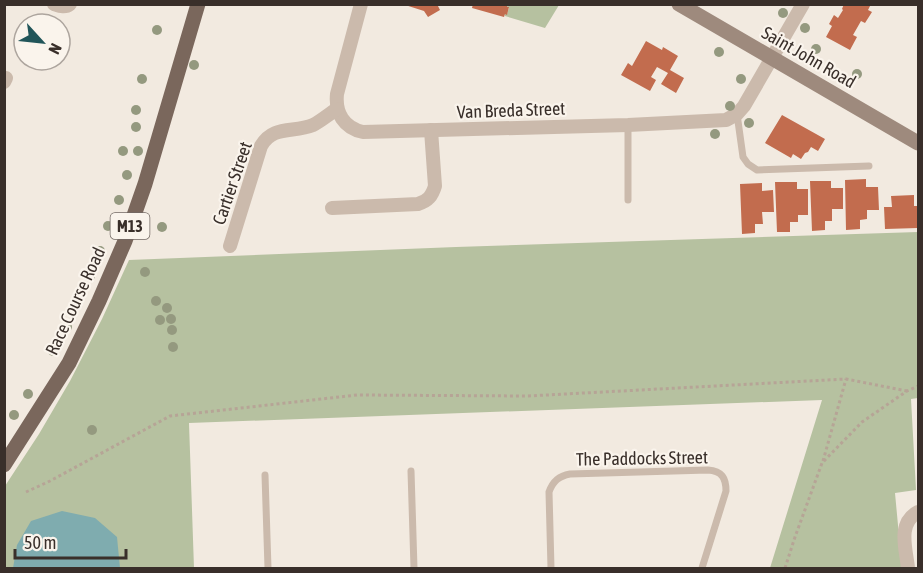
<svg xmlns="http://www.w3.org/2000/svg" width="923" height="573" font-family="'Asap Condensed',sans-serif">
<rect width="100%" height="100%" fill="#f2eae0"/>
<g fill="#b6c1a0">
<path d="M508 5H559L545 28 505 16V14H507L509 8 507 7Z"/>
<path d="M918 232V398L911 399 916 490 895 493 902 568H770L822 400 189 423 194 568H5V486L39 434 70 381 102 319 129 260 456 247Z"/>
</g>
<path fill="#7facaf" d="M62 511 95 518 117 537 120 568H13L17 545 31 521Z"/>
<g fill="#c26c4e">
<path d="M402 4H437L440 10 428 17 424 11Z"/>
<path d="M473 4H508L507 7H509L507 15 505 14 504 17 472 8Z"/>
<path d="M844 4H871L868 10 872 12 865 23 861 21 853 35 857 37 850 50 826 37 832 26 829 24 834 15 838 18 843 10 842 9Z"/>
<path d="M646 41 662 50 663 47 678 56 670 70 684 78 676 93 661 84 668 73 657 67 651 77 656 80 650 91 621 75 628 63 632 66Z"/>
<path d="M782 115 825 139 818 151 811 147 808 152 805 153 801 159 793 154 791 158 765 143Z"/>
<path d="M866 179V187H878L879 210H867V219L860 220V229L846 230 845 180Z"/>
<path d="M810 181H831V188H843V209H832V221H825V230L812 231Z"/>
<path d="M775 182H797V189H808V215H798V222H790V232H777Z"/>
<path d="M762 183V191L773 190 774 212H762L763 224H755V233L742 234 740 184Z"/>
<path d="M914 195V206H918V228L885 229 884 207H892L891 196Z"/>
</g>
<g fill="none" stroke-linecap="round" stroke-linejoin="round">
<g stroke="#b6a496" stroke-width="3" stroke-dasharray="3 3" stroke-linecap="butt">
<path d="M823 461 846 379"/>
<path d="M26 492 50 481 170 416 357 395 528 396 846 379 907 391"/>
<path d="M785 568 795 537 822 463 862 422 907 391 918 386"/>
</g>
<g stroke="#cbbaac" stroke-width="7">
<path d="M737 114 743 157 748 164 757 170 869 166"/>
<path d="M628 200V125"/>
<path d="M411 471 414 568"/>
<path d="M265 475 268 568"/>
<path d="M551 568 549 492C553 481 559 476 570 474L708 470C722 471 726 478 726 491L702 568"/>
</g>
<g stroke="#cbbaac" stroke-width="14">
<path d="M54 4C60 6 65 8 70 4"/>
<path d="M361 4 337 94C335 113 344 128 363 132L628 125 726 120 737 114 744 106 803 4"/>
<path d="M4 82 6 78"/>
<path d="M332 208 418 204C428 201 432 196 435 186L431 130"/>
<path d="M230 246 261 146C273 125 293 133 313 125 321 121 329 114 337 109"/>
<path d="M908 568C906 549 897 523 918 512"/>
</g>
<path stroke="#9e8a7d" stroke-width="15" d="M679 4 918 143"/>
<path stroke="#7a675c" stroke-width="15" d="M4 465 69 363 99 301 125 241 145 184 198 4"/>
</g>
<g fill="#94997f">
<circle cx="783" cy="13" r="5"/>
<circle cx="805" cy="28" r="5"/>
<circle cx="157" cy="30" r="5"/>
<circle cx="816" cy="49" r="5"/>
<circle cx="719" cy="52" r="5"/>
<circle cx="194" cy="65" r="5"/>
<circle cx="857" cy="74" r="5"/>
<circle cx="142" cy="79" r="5"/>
<circle cx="741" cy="79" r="5"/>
<circle cx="730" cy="106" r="5"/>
<circle cx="136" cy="110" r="5"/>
<circle cx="749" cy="123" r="5"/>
<circle cx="136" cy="127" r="5"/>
<circle cx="715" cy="134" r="5"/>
<circle cx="123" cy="151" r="5"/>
<circle cx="138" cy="151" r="5"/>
<circle cx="127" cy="175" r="5"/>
<circle cx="119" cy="200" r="5"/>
<circle cx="108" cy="226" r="5"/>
<circle cx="162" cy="227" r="5"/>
<circle cx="100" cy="251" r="5"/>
<circle cx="145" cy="272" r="5"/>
<circle cx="90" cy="276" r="5"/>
<circle cx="156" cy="301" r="5"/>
<circle cx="76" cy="304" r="5"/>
<circle cx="167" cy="308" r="5"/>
<circle cx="171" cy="319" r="5"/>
<circle cx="160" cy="320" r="5"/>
<circle cx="67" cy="327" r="5"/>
<circle cx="172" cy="330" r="5"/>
<circle cx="173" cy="347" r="5"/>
<circle cx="53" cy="351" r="5"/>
<circle cx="28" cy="394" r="5"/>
<circle cx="14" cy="415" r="5"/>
<circle cx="92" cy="430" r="5"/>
</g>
<g text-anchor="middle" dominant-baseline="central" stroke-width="4.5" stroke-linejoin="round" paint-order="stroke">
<rect fill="#faf4ec" stroke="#736a64" stroke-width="1.5" x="110.5" y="213" width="39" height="26" rx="4.5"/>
<g font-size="16" font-weight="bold" fill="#392f2a">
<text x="130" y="226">M13</text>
</g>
<g font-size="18" fill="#392f2a" stroke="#faf4ec">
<text transform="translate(809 57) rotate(30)">Saint John Road</text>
<text transform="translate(511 110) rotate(-2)">Van Breda Street</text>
<text transform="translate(232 183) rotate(-71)">Cartier Street</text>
<text transform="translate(75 301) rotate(-65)">Race Course Road</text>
<text transform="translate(642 458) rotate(-1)">The Paddocks Street</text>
</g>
</g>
<rect width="923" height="573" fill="none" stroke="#392f2a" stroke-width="12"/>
<g transform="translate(42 42) rotate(117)"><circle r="28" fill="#faf4ec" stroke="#ada59e" stroke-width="1.5"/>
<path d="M0-4.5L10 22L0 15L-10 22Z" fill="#215559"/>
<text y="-9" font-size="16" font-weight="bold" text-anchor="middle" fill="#392f2a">N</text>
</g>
<path d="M15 549v9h111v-9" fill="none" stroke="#392f2a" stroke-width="3"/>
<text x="24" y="549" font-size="18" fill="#392f2a" stroke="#faf4ec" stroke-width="4.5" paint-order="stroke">50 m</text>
</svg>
